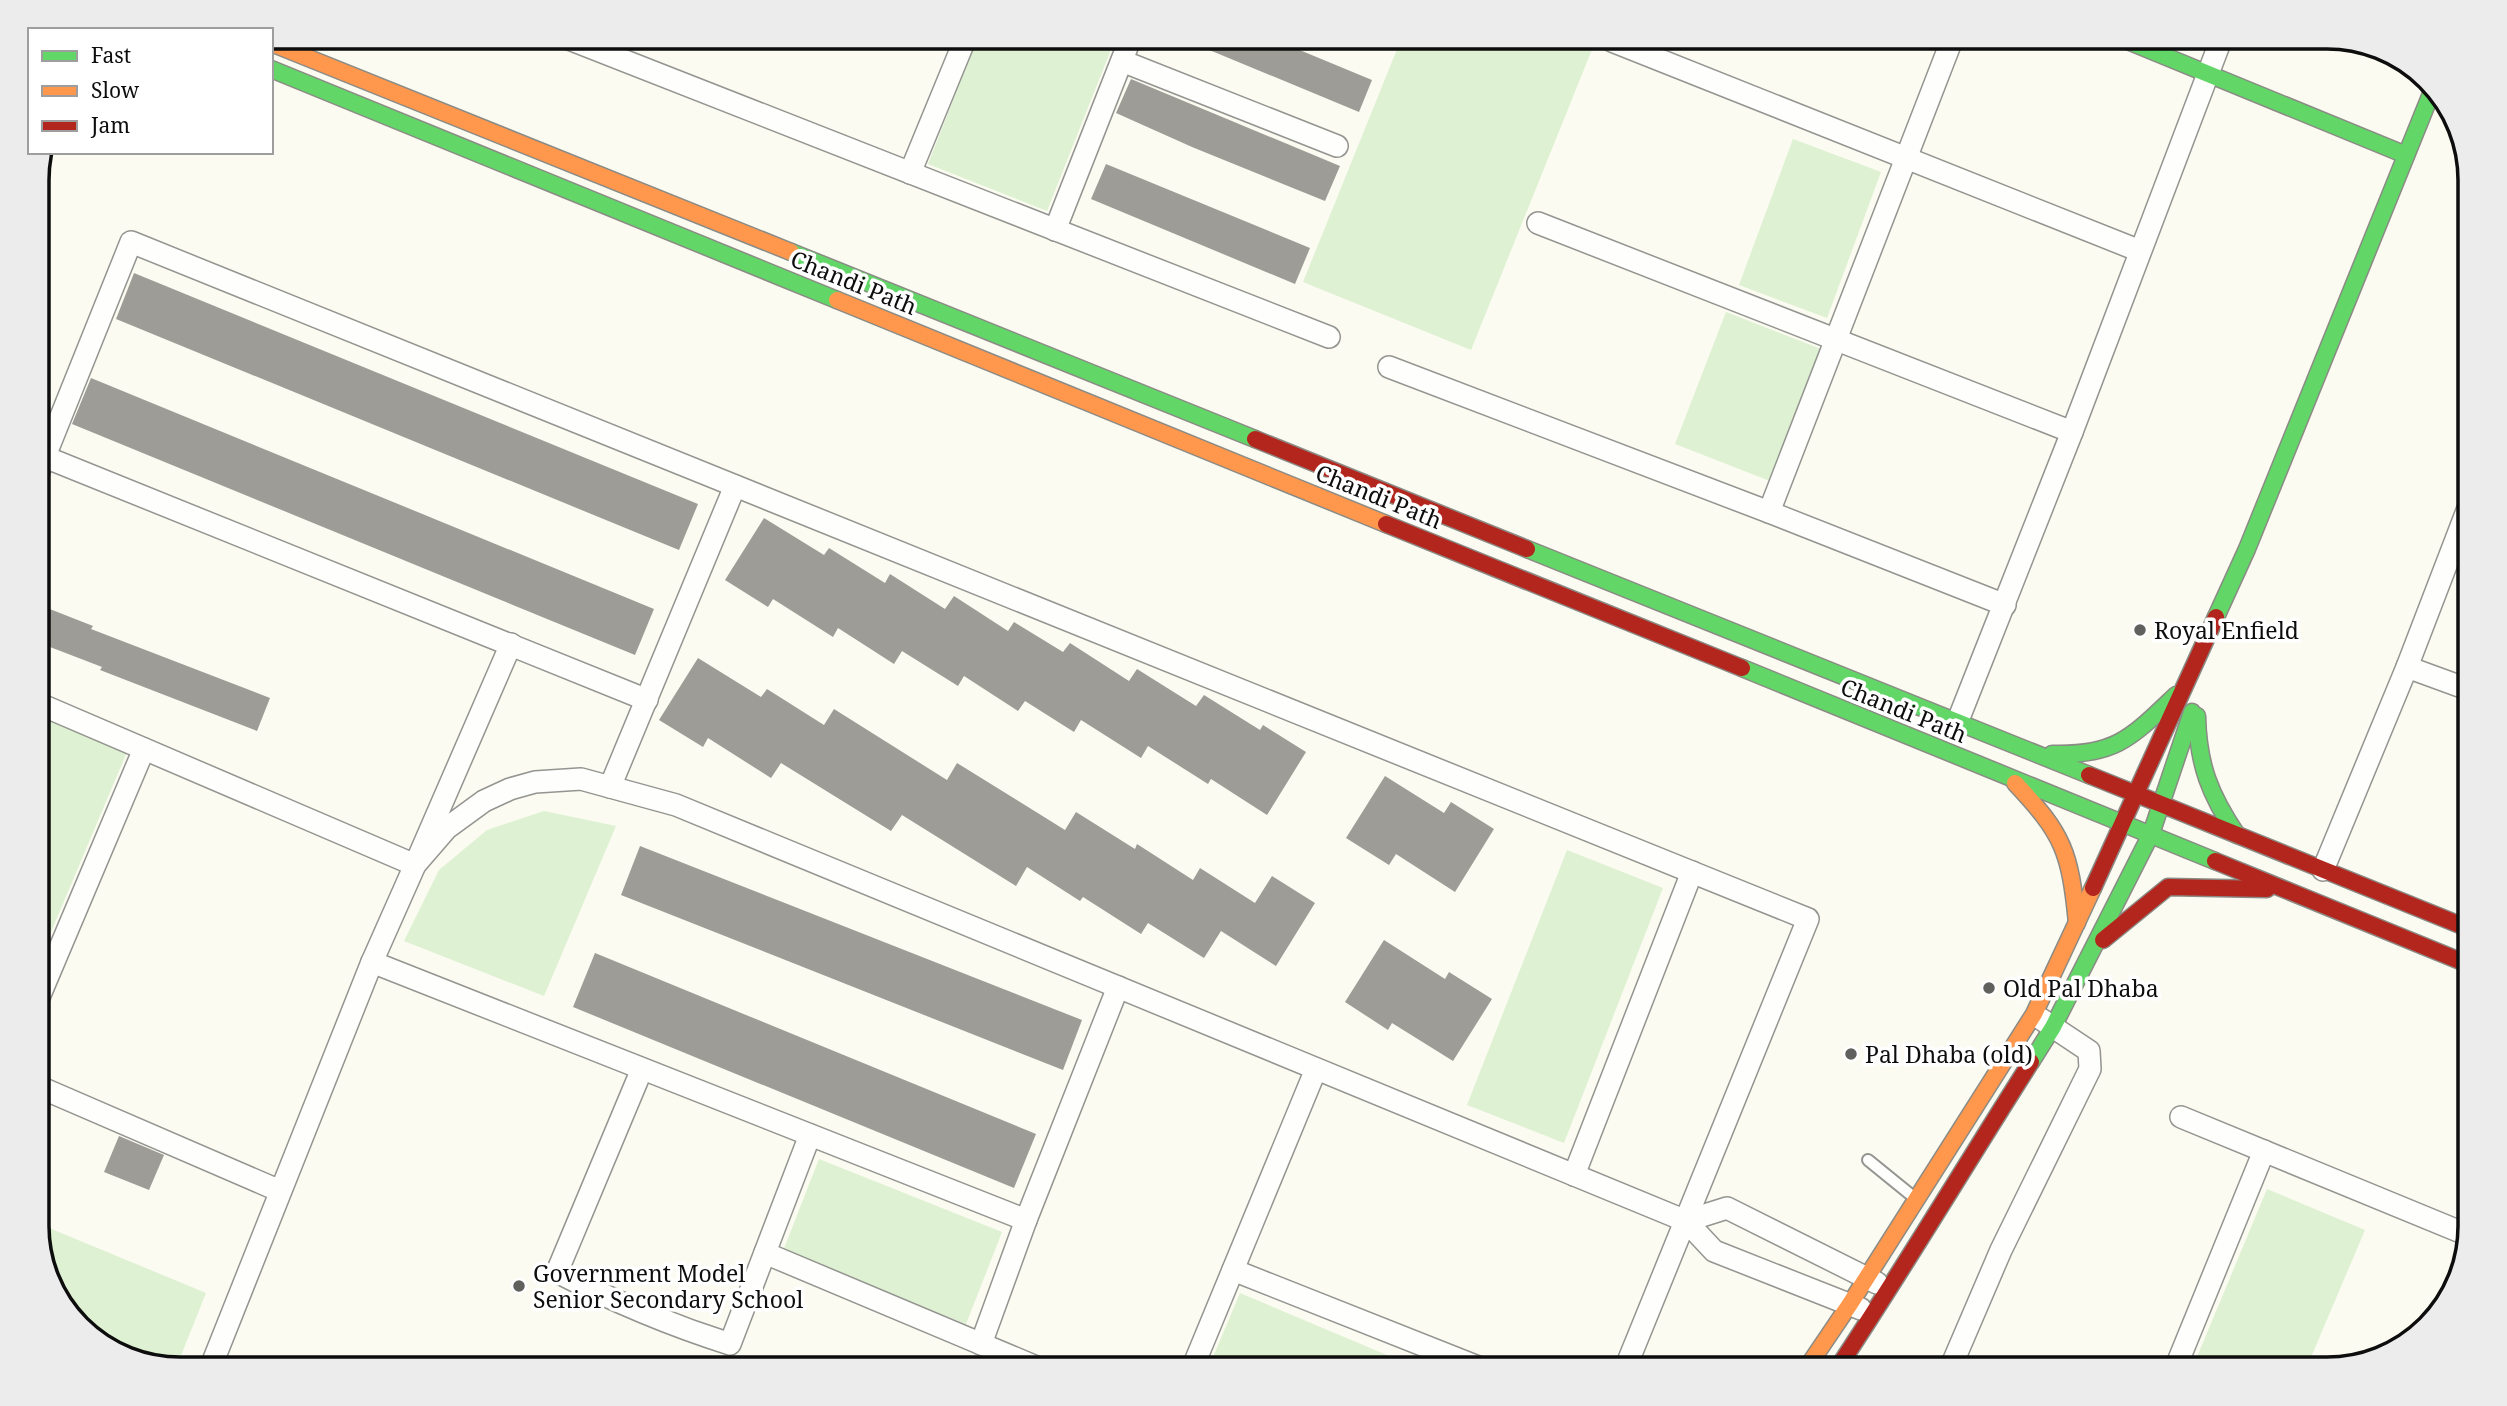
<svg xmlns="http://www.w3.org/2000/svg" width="2507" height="1406" font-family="'Noto Serif',serif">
<rect width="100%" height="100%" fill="#fbfbf1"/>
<g fill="#def1d2">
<path d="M978 37H1116L1047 211 928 164Z"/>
<path d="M1402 37H1597L1471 350 1303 282Z"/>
<path d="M1793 139 1881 172 1827 318 1739 285Z"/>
<path d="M1726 312 1821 349 1770 481 1675 444Z"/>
<path d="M37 713 127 752 37 965Z"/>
<path d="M544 811 616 826 544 996 404 941 439 870 487 830Z"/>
<path d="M1567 850 1663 888 1564 1143 1467 1105Z"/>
<path d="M819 1159 1002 1232 966 1324 783 1251Z"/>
<path d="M2267 1189 2365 1230 2306 1369H2192Z"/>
<path d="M37 1223 206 1293 176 1368 109 1350 56 1298 37 1235Z"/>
<path d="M1240 1293 1420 1369H1208Z"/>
</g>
<g fill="#9e9c97">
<path d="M1178 37H1268L1372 80 1359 112Z"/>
<path d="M1131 79 1340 166 1325 201 1192 147 1116 113Z"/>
<path d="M1106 164 1310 248 1295 284 1091 199Z"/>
<path d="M134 273 698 504 679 550 116 319Z"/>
<path d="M91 378 654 609 635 655 72 424Z"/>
<path d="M764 518 824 555 829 548 885 583 890 574 945 609 954 596 1008 631 1014 622 1063 652 1070 643 1129 681 1137 669 1196 706 1204 695 1260 730 1263 725 1306 752 1267 815 1211 779 1208 784 1148 746 1141 758 1081 720 1074 732 1025 701 1018 711 964 676 958 686 902 651 894 664 838 628 833 637 773 599 768 607 725 580Z"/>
<path d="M37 604 93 626 91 629 270 698 257 731 100 670 102 667 37 642Z"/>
<path d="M698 658 761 697 767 689 824 725 834 709 947 780 957 763 1065 830 1076 812 1135 849 1137 844 1193 880 1200 868 1255 903 1272 876 1315 903 1276 966 1221 931 1204 958 1148 923 1141 934 1083 897 1080 901 1027 867 1016 886 902 815 891 831 781 763 771 778 708 738 703 747 659 720Z"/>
<path d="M1385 776 1444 813 1451 802 1494 829 1455 892 1396 854 1389 865 1346 838Z"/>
<path d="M640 846 1082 1020 1063 1070 621 895Z"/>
<path d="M1384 940 1445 979 1449 972 1492 999 1453 1061 1392 1023 1388 1030 1345 1002Z"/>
<path d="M595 953 1036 1134 1014 1188 573 1007Z"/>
<path d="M119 1136 164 1155 149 1190 104 1172Z"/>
</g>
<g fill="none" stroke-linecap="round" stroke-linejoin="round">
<g stroke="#949490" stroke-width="14">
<path id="lane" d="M1868 1160 1916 1199"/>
</g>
<g stroke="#949490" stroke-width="24">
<g id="street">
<path d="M564 37 1329 337"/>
<path d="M1612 41 2140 251"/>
<path d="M1122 61 1337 146"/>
<path d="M910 173 966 37"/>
<path d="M1538 223 2072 432"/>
<path d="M1055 230 1131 37"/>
<path d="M1389 367 1769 512 2005 605"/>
<path d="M45 457 647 700"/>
<path d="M37 476 131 242 1808 919 1625 1369"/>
<path d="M1769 512 1953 37"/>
<path d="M2407 667 2470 690"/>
<path d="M37 703 415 865 511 644"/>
<path d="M1957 723 2072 432 2222 37"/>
<path d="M610 787 735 486"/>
<path d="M2323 870 2407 667 2470 503"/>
<path d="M372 962 1026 1220"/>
<path d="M37 1002 144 749"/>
<path d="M642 1069 557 1272C613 1301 670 1325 730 1344L810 1135"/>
<path d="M37 1086 280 1191"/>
<path d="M2181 1117 2468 1235"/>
<path d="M1574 1175 1692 872"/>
<path d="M1686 1221 1727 1208 1877 1283"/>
<path d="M765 1253 1041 1369"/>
<path d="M1233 1270 1483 1369"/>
<path d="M981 1344 1026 1220 1118 987"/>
<path d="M210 1369 372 962 415 865 447 828 484 801 510 789 535 782 581 779 676 805 1686 1221 1714 1251 1861 1309"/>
<path d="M1192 1369 1316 1069"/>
<path d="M1950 1369 2001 1250 2090 1069 2089 1051 2041 1019"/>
<path d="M2175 1369 2264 1151"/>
</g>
</g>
<g stroke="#8b8b86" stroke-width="19">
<g id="fast">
<path d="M2118 37 2406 155"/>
<path d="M271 69 837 300"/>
<path d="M791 252 1255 439"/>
<path d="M1527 549 2089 775"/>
<path d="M2216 617 2247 549 2433 89"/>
<path d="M1742 668 2215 861"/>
<path d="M2197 716C2198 765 2210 795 2237 835"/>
<path d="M2052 754C2116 756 2132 737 2176 695"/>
<path d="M2031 1062 2053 1027 2151 834 2192 712"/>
</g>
</g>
<g stroke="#8b8b86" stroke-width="19">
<g id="slow">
<path d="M271 43 791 252"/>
<path d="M837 300 1386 524"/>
<path d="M2015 783C2064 835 2070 852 2077 923"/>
<path d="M1806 1369 1850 1304 2034 1014 2093 888"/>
</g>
</g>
<g stroke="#8b8b86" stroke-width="19">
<g id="jam">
<path d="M1255 439 1527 549"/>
<path d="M1386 524 1742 668"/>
<path d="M2089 775 2470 929"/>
<path d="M2215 861 2470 965"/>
<path d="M2093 888 2216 617"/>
<path d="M2103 940 2168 887 2267 889"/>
<path d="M1837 1369C1904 1268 1966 1164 2031 1062"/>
</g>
</g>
<use href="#lane" stroke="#fefefd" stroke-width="10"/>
<use href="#street" stroke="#fefefd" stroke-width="21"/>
<use href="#fast" stroke="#63d668" stroke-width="16"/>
<use href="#slow" stroke="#ff974d" stroke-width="16"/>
<use href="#jam" stroke="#b3261e" stroke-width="16"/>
</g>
<g fill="#60605d" stroke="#fff" stroke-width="2.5">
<circle cx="2140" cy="630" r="7"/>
<circle cx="1989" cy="988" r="7"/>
<circle cx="1851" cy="1054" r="7"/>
<circle cx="519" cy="1286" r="7"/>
</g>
<g text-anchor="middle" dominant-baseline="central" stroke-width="7" stroke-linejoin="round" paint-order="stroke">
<g font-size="23" fill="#0d0d0d" stroke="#fff">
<text transform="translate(854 282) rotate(22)">Chandi Path</text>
<text transform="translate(1379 496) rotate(22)">Chandi Path</text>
<text transform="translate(1904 710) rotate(22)">Chandi Path</text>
</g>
<g font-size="23" fill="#0d0d0d" stroke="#fff" text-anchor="start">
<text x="2154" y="630">Royal Enfield</text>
<text x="2003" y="988">Old Pal Dhaba</text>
<text x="1865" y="1054">Pal Dhaba (old)</text>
<text x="533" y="1273">Government Model<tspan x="533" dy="26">Senior Secondary School</tspan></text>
</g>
</g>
<path d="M0 0H2507V1406H0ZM180 49H2327A131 131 0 0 1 2458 180V1226A131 131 0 0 1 2327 1357H180A131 131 0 0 1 49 1226V180A131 131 0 0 1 180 49Z" fill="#ececec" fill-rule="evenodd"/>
<path fill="none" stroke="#0d0d0d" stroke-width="3.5" d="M180 49H2327A131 131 0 0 1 2458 180V1226A131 131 0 0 1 2327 1357H180A131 131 0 0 1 49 1226V180A131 131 0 0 1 180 49Z"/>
<rect x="28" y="28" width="245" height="126" fill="#ffffff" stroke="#9e9e9e" stroke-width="2"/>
<rect x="42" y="51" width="35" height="10" fill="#63d668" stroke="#9e9e9e" stroke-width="2"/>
<text x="91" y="63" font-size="21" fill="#0d0d0d">Fast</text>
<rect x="42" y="86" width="35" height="10" fill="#ff974d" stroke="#9e9e9e" stroke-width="2"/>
<text x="91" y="98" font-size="21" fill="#0d0d0d">Slow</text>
<rect x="42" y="121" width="35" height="10" fill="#b3261e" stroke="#9e9e9e" stroke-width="2"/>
<text x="91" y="133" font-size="21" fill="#0d0d0d">Jam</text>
</svg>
